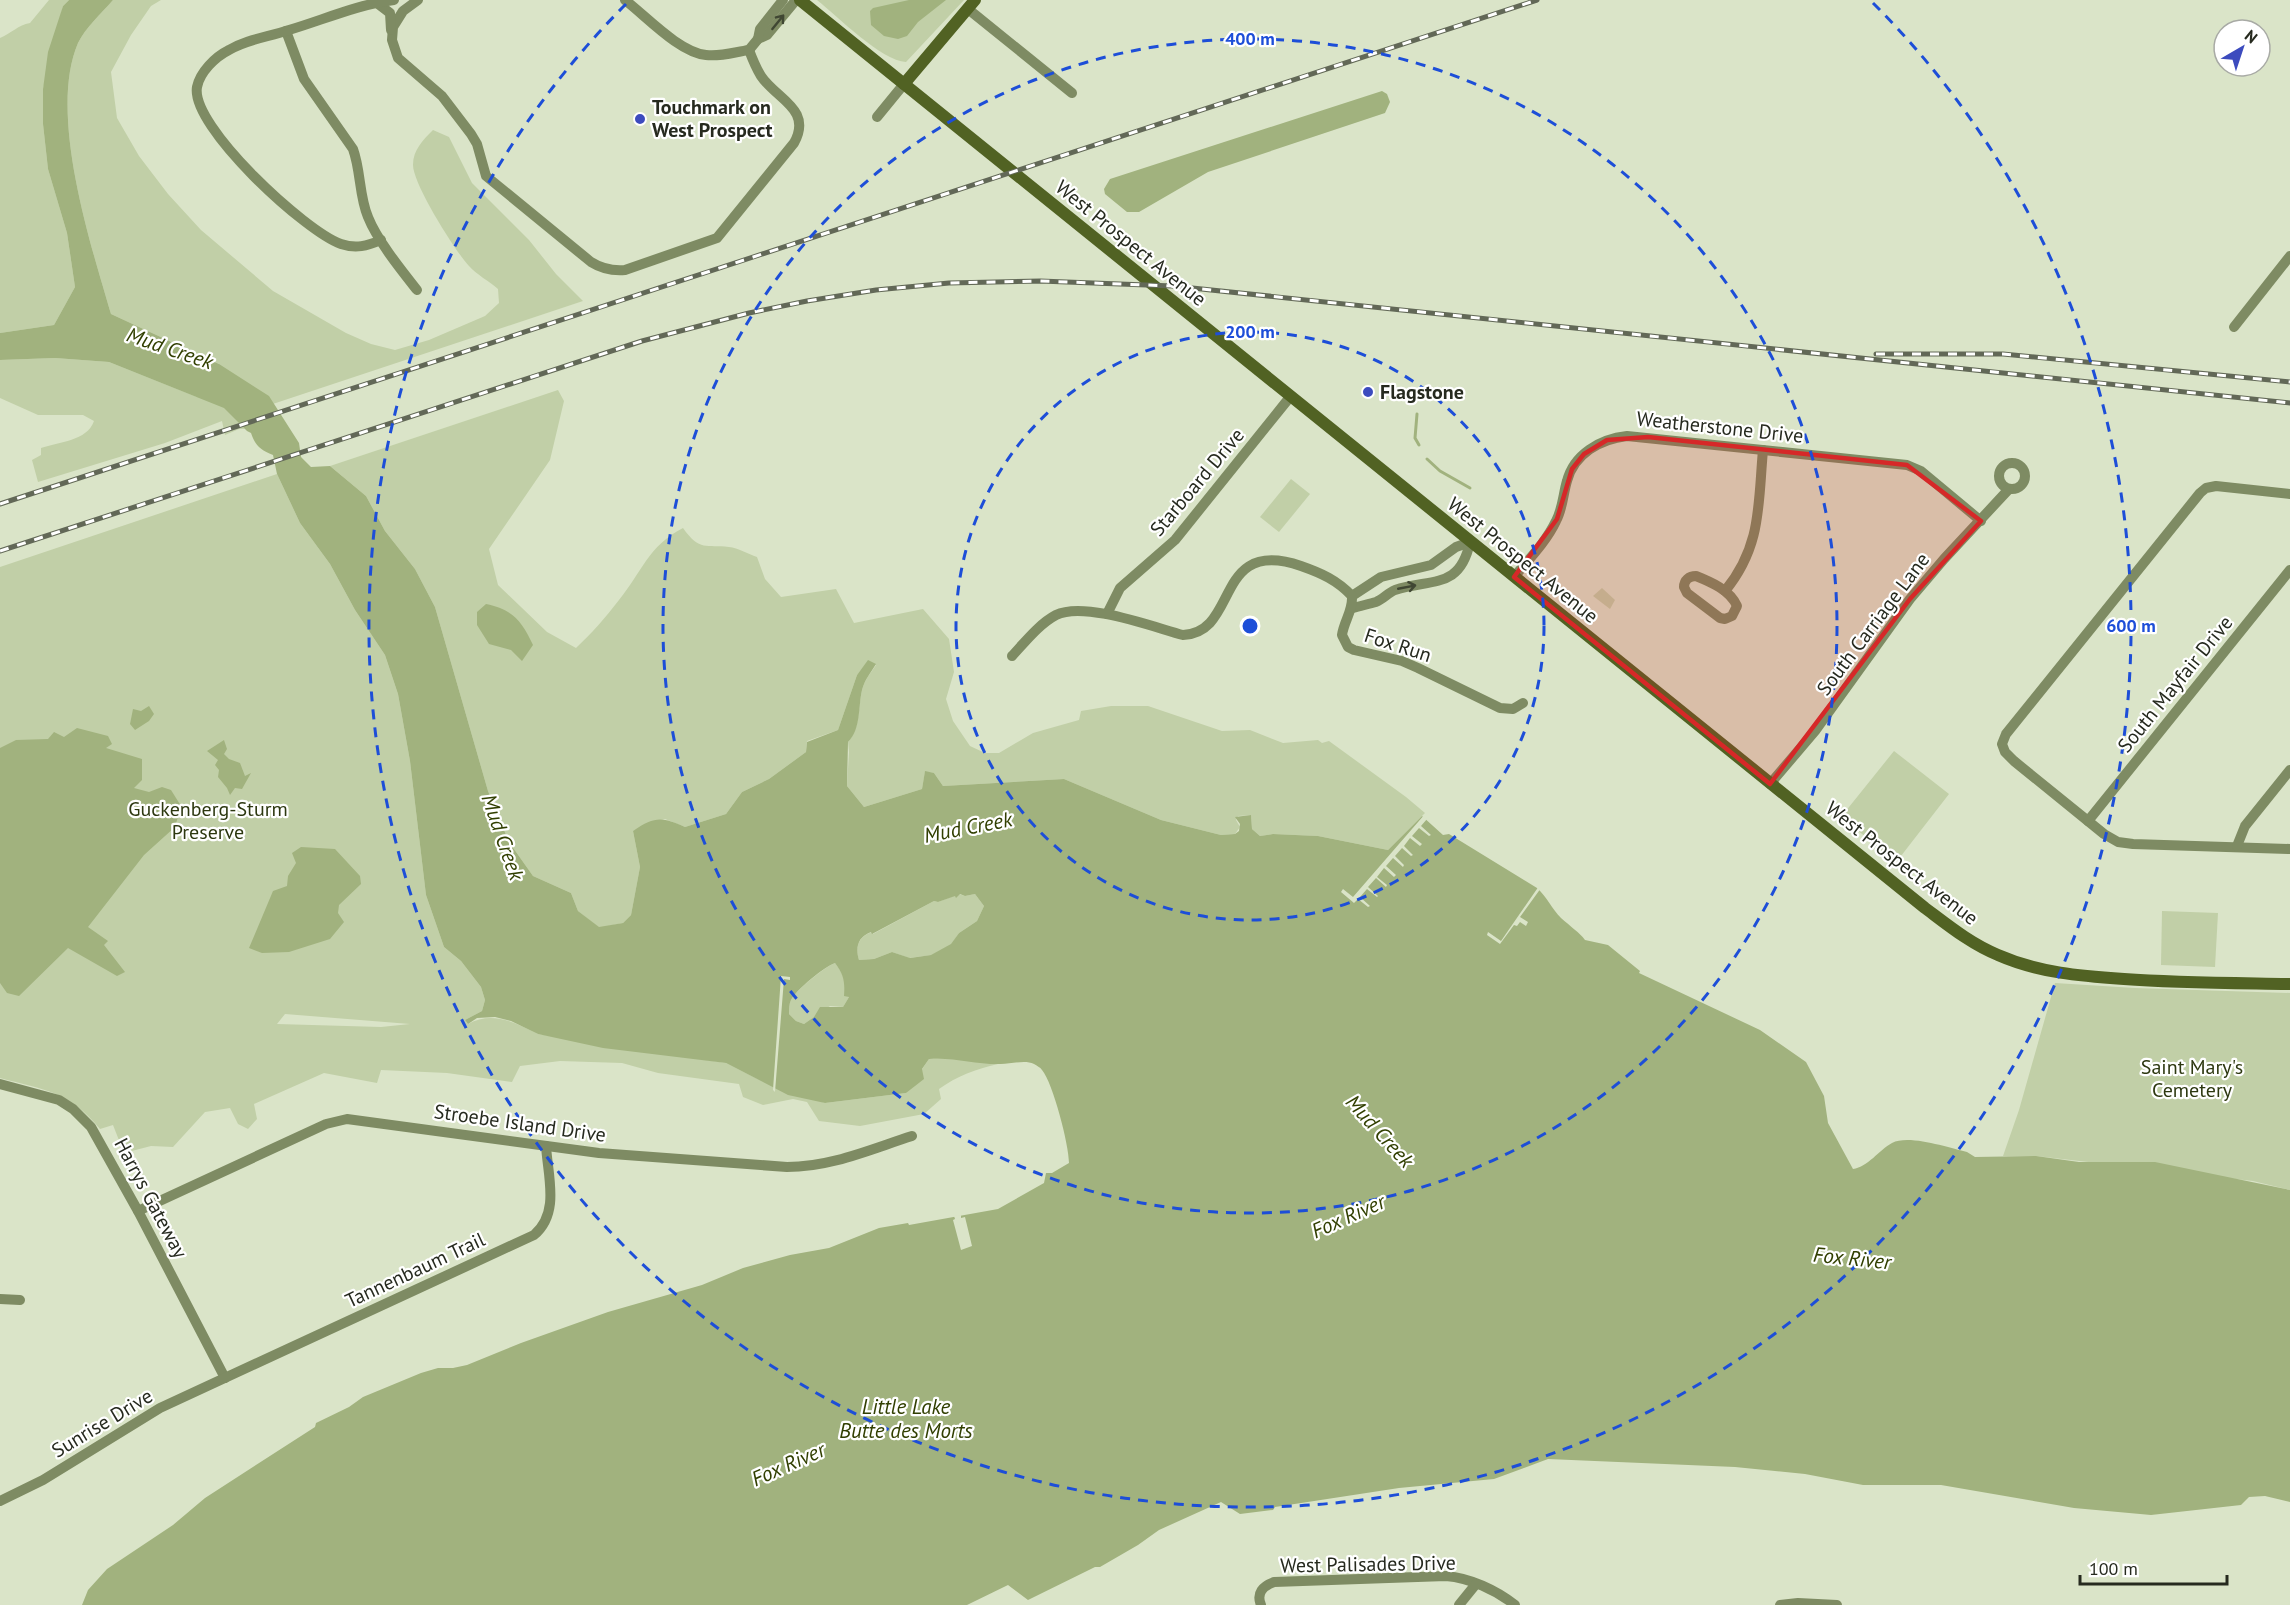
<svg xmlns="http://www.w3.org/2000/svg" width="2290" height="1605" font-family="'PT Sans',sans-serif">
<rect width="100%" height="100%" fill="#dae4c8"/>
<g fill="#c1cfa7" fill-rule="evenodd">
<path d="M49 0H69L63 6 43 89V124L48 169 67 233 75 287 54 325 0 333V38C12 33 18 25 30 23Z"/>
<path d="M113 0H161L151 6 131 35 111 72 117 118 139 156 168 194 201 230 273 291 346 333 371 344 395 350 429 340 485 316 499 303 498 289C489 281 477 275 469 266 455 251 413 184 413 165 413 150 423 140 433 130L449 137 472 183 529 240 556 274 583 301 234 417 245 429H239L225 435 222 421 165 443 38 482 32 460 41 455V448C59 442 87 441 94 421L83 415H38L0 398V360L55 358 109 362 197 397 219 364 111 314C90 242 48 113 78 43 85 28 102 13 113 0Z"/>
<path d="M817 0H964L906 62C882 61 837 16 817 0Z"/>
<path d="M558 390 564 401 550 460 489 549 498 585 547 632 576 648C591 634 606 617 619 600 642 572 648 546 683 528 700 552 706 544 729 547 738 548 748 554 757 557L765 579 781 597 836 589 854 623 923 609 949 639 954 672 946 699 953 721 970 746 985 753H999L1033 733 1079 720 1081 711 1111 706H1148L1222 731 1250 730 1283 743 1318 740 1322 743 1329 741 1406 797 1425 813 1388 850 1318 836 1273 834 1260 836 1252 829 1251 815 1238 816 1236 820 1240 827 1235 834 1221 835 1161 820 1064 779 943 786 934 773 925 772 922 789 864 807 847 786 849 752 848 742C860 729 858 708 862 690 865 679 870 674 876 665L868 661 857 675 838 730 807 741 806 752 769 779 742 792 726 814 685 827 665 819 633 831 640 867 631 915 623 923 599 928 578 911 571 893 533 876 509 842 488 791 435 607 415 569 385 531 366 496 330 466Z"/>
<path d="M277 474 300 523 330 564 355 610 385 655 398 694 410 761 426 895 444 947 461 961 481 987 485 1000 482 1011 465 1020 468 1024C493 1010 515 1023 538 1034L726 1063 756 1078 825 1103 906 1093 929 1059H964L998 1064C976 1069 957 1076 939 1089L941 1099 924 1114 860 1126 819 1121 807 1102 793 1099 763 1105 743 1097 739 1084 658 1073 622 1063 560 1061 520 1066 512 1082 447 1073 381 1070 377 1083 324 1073 254 1104 257 1119 248 1129 238 1124 230 1108 205 1112 173 1147 151 1146 124 1153 113 1125 100 1129C69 1091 45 1090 0 1078V567ZM285 1014 410 1024 381 1027 277 1024Z"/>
<path d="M1291 479 1310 494 1279 532 1260 517Z"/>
<path d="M1602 588 1615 600 1610 609 1593 596Z"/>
<path d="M1894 751 1949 794 1894 865 1872 842 1841 817Z"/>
<path d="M959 894 965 896 975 894 984 906 977 921 959 933 951 945 932 955 909 958 892 952 874 959 859 960C855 947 858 937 872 932L873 934 934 901 938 902 956 895V897Z"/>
<path d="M2162 911 2218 913 2215 967 2161 965Z"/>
<path d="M835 963C842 972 847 980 845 992L849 997 843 1007 830 1006 804 1024 796 1021 789 1014C789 1010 789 1004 791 1000 796 990 825 967 835 963Z"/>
<path d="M2055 983 2135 988 2290 993V1190L2253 1181 2036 1156H2003L2019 1110Z"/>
</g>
<g fill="#a1b27e" fill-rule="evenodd">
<path d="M69 0H113C102 13 85 28 78 43 48 113 90 242 111 314L219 364 269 396 299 443 301 457 311 467 330 466 366 496 385 531 415 569 435 607 488 791 509 842 533 876 571 893 578 911 599 927 623 923 631 915 640 867 633 831C655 816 662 817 685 827L726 814 742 792 769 779 806 752 807 742 838 730 857 675 868 660 876 664C870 674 865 679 862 690 858 708 861 729 848 742L847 786 864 807 922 789 925 771 934 773 943 786 1064 779 1161 820 1221 835 1235 834 1239 831 1240 824 1235 817 1251 815 1252 829 1260 836 1273 834 1318 836 1388 850 1422 816 1443 835 1449 834 1537 888C1547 897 1552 909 1561 918 1570 926 1580 933 1585 940L1608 945 1640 971 1639 973 1760 1030 1806 1062 1824 1096 1828 1123 1853 1169C1868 1167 1879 1150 1892 1143 1909 1134 1949 1148 1967 1152L1975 1157 2036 1156 2079 1162H2155L2290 1190V1502L2265 1496 2249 1497 2241 1505 2151 1515 2074 1508 1941 1485H1863L1805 1474 1735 1467 1548 1459 1494 1479 1399 1488 1275 1507 1273 1510 1240 1514 1221 1502 1159 1530 1138 1545 1100 1567H1095L1028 1600 1008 1585 967 1605H82L88 1590 107 1569 173 1525 205 1498 315 1427 316 1423 349 1407 363 1397 421 1373 438 1368H453L467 1365 521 1343 608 1312 702 1285 743 1268 790 1255 829 1248 879 1228 908 1223 909 1225 998 1209 1044 1183 1046 1173H1052L1069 1163C1069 1145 1053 1083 1042 1070 1040 1067 1037 1066 1034 1064 1024 1059 1009 1065 998 1064 974 1064 953 1057 929 1059L922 1069 924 1079 906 1093 825 1103 788 1095 726 1063 603 1048 538 1034 511 1021 495 1017 477 1018 468 1024 465 1020 482 1011 485 1000 481 987 461 961 444 947 426 895 410 761 398 694 385 655 355 610 330 564 300 523 277 474 273 455C260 450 255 445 251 433L247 431 224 408 109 362 55 358 0 360V333L54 325 75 287 67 233 48 169 43 124V89L48 52 63 6ZM960 894 965 896 975 894 984 906 977 921 959 933 951 944 931 955 910 958 892 952 874 959 859 960C855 947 858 937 871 932L872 934 934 901 938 902 955 896 956 898ZM835 963C844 975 845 982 844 996L849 997 843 1007H820L814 1017 804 1024 796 1021 789 1014C789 1010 789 1004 791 1000 796 990 824 967 835 963Z"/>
<path d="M909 0H946L918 22 907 36 898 39 884 36 871 25 870 11 873 8Z"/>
<path d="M1382 91 1387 94 1390 102 1385 113 1208 172 1139 212H1127L1105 194 1104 189 1110 179Z"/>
<path d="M486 604C512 609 522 621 533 645L522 661 511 650 489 644 477 625V612Z"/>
<path d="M149 706 154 714 149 721 135 730 130 724 133 709 141 711Z"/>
<path d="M77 728 108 736 112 744 106 748 142 759V780L134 788 149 792 162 787 171 790 181 806 175 827 144 855 88 927 108 941 104 945 125 972 117 976 68 948 19 996 7 993 0 983V748L16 740 48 739 54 732 64 737Z"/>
<path d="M224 740 227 749 224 754 229 759 240 763 245 776 251 773 242 789 235 788 230 795 227 788 218 777 219 770 215 765 218 760 207 751Z"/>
<path d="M301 847 335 849 360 876 361 884 339 905 338 913 344 922 330 939 289 952 262 953 249 948 273 891 287 886 288 876 296 863 292 853Z"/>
</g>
<g fill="#dae4c8">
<path d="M1425 814 1427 819 1421 826 1431 835 1429 836 1419 828 1412 836 1422 844 1420 846 1410 838 1404 846 1413 855 1411 856 1402 848 1395 856 1404 865 1403 867 1393 858 1386 866 1396 875 1394 877 1384 868 1377 877 1387 885 1386 887 1376 878 1368 887 1378 896 1377 897 1367 889 1360 897 1370 906 1368 907 1358 899 1354 903 1341 892 1343 889 1353 897Z"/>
<path d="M1539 886 1541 888 1520 917 1528 922 1526 926 1520 922 1517 926 1514 925 1500 944 1487 935 1488 932 1501 941Z"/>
<path d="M781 976 790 977V980L784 979 775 1092 773 1090Z"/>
<path d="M961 1215V1218L965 1217 972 1246 961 1250 953 1220 955 1219 954 1216Z"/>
</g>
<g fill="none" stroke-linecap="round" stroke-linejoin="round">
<g stroke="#a1b27e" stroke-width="3">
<path d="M1417 414 1415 438 1419 445"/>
<path d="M1427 459 1440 471 1470 488"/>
</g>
<g stroke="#7e8b63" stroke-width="10">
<path d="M418 0 403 11 393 27 392 40 398 58 442 96 471 134 477 144 486 176 591 262C602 269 612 271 625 270L717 238 794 143C813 109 776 99 761 76 756 68 752 58 749 50"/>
<path d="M625 0C647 17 679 52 706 55 720 57 735 52 749 50L758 39 767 35 796 0"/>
<path d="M377 3 390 13 391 30"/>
<path d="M968 9 1072 93"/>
<path d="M286 31 304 79 353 149C361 171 359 196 368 217 377 240 402 271 417 290"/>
<path d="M758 39 760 29 783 0"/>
<path d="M877 117 904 84"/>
<path d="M381 240C367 246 356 249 341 244 306 232 190 126 197 87 200 72 215 57 229 50 247 39 269 37 289 30 323 20 359 4 394 0"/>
<path d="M2234 327 2290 256"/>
<circle cx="2012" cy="476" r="13"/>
<path d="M2290 494 2216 486 2206 488 2200 493 2006 734 2002 744 2005 752 2014 761 2104 834 2118 842 2133 844 2290 849"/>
<path d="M1696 576C1711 582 1730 590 1737 606L1732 616 1725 619 1720 618 1687 593 1684 587C1684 580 1689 576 1696 576Z"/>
<path d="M1514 577C1529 559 1546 542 1556 521 1563 508 1563 494 1567 481 1574 454 1600 439 1627 436L1907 465 1921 471 1981 521"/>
<path d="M1725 591C1762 546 1758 504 1763 450"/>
<path d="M1352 596 1381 577 1431 565 1456 547 1470 542"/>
<path d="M1353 608C1360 606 1369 604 1376 602 1383 599 1388 593 1395 590 1431 578 1460 590 1470 542"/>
<path d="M1107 614 1120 588 1175 540 1290 397"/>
<path d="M1012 656C1025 642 1039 624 1056 615 1084 601 1153 627 1183 635 1240 633 1213 536 1301 566 1321 573 1337 580 1352 596 1353 611 1344 621 1342 635L1348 647 1354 650 1402 661 1418 668 1500 708 1513 709 1523 703"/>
<path d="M1770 784 1815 731 1910 599 1944 559 2009 489"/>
<path d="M2088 821 2290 570"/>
<path d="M2237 846 2245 826 2290 770"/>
<path d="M0 1084 59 1100 73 1109 91 1127 138 1211 225 1378"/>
<path d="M138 1211 326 1124 347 1119 599 1153 787 1167C831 1167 871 1149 912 1136"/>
<path d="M0 1299 20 1300"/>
<path d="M0 1501 43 1480 160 1408 534 1235C560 1213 548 1177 546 1146"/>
<path d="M1261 1605C1256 1593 1263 1586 1274 1582L1446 1576C1470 1578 1496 1590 1515 1605"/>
<path d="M1459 1605 1476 1584"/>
<path d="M1780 1605 1798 1603 1837 1605"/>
</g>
<g stroke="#516223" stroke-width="12">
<path d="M800 0 1925 908C1949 926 1971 944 1998 955 2039 973 2081 976 2124 979 2179 983 2235 983 2290 984"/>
<path d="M904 84 975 0"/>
</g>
<g stroke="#626857" stroke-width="5">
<g id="rail">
<path d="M1876 354H2003L2290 382"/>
<path d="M0 504 1537 0"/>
<path d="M0 551 642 341 749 313 807 301 876 290 949 283 1040 281 1173 286 2290 403"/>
</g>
</g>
<use href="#rail" stroke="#fff" stroke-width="3" stroke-dasharray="9" stroke-linecap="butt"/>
</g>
<defs><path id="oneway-shaft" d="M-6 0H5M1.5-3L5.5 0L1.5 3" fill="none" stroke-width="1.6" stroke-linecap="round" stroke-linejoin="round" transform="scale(1.5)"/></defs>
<g stroke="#404733">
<use href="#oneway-shaft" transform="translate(778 22) rotate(-51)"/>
<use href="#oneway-shaft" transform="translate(1407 587) rotate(-11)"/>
</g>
<path fill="#d62828" fill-opacity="0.2" stroke="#d62828" stroke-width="4.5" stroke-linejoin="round" d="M1648 437 1907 465 1981 521 1910 599 1770 784 1514 577 1557 519 1572 469 1584 454 1607 440Z"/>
<g fill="none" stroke="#1d4ed8" stroke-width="3" stroke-dasharray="10 8">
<circle cx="1250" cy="626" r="294"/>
<circle cx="1250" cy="626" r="587"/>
<path d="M1873 3A881 881 0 1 1 627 3"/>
</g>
<g fill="#3c4bbe" stroke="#fff" stroke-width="2">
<circle cx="640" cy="119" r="6"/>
<circle cx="1368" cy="392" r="6"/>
</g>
<g text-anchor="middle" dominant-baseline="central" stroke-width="4.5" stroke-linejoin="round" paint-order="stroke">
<g font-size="20" font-weight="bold" fill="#262a1f" stroke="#fff" text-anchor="start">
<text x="652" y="107">Touchmark on<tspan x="652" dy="23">West Prospect</tspan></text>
<text x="1380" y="392">Flagstone</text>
</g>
<g font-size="20" fill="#262a1f" stroke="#fff">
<text transform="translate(1131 243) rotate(39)">West Prospect Avenue</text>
<text transform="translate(1720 427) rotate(6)">Weatherstone Drive</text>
<text transform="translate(1197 482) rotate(-50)">Starboard Drive</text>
<text transform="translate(1523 560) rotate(39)">West Prospect Avenue</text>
<text transform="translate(1873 624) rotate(-53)">South Carriage Lane</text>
<text transform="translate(1398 645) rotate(18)">Fox Run</text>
<text transform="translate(2175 684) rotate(-51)">South Mayfair Drive</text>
<text transform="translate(1902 863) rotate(38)">West Prospect Avenue</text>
<text transform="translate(520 1123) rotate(8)">Stroebe Island Drive</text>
<text transform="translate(151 1198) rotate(62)">Harrys Gateway</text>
<text transform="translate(415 1270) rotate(-25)">Tannenbaum Trail</text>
<text transform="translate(102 1423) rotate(-31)">Sunrise Drive</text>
<text transform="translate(1368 1564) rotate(-1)">West Palisades Drive</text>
</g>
<g font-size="20" fill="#2d3810" stroke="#fff">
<text x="208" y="809">Guckenberg-Sturm<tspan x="208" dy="23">Preserve</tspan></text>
<text x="2192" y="1067">Saint Mary's<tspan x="2192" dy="23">Cemetery</tspan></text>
</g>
<g font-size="21" font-style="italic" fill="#313f01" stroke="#fff">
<text transform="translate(170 348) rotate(19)">Mud Creek</text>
<text transform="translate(968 827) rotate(-11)">Mud Creek</text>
<text transform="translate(503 837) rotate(71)">Mud Creek</text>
<text transform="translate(1380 1131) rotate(48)">Mud Creek</text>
<text transform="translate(1348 1216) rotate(-24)">Fox River</text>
<text transform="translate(1852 1258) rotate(6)">Fox River</text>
<text x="906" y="1406">Little Lake<tspan x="906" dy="24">Butte des Morts</tspan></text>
<text transform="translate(788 1464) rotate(-24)">Fox River</text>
</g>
</g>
<circle cx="1250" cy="626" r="9" fill="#1d4ed8" stroke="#fff" stroke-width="3"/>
<g font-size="18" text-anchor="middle" font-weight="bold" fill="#1d4ed8" stroke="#fff" stroke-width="4.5" stroke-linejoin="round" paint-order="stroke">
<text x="1250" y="45">400 m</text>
<text x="1250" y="338">200 m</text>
<text x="2131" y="632">600 m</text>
</g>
<g transform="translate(2242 48) rotate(39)"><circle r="28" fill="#ffffff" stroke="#a8aaa5" stroke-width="1.5"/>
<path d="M0-4.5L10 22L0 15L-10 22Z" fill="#3c4bbe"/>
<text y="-9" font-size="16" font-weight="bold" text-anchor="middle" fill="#262a1f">N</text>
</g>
<path d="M2080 1575v9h147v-9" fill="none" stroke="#262a1f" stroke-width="3"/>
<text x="2089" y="1575" font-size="18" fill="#262a1f" stroke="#ffffff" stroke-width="4.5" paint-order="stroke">100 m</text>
</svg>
